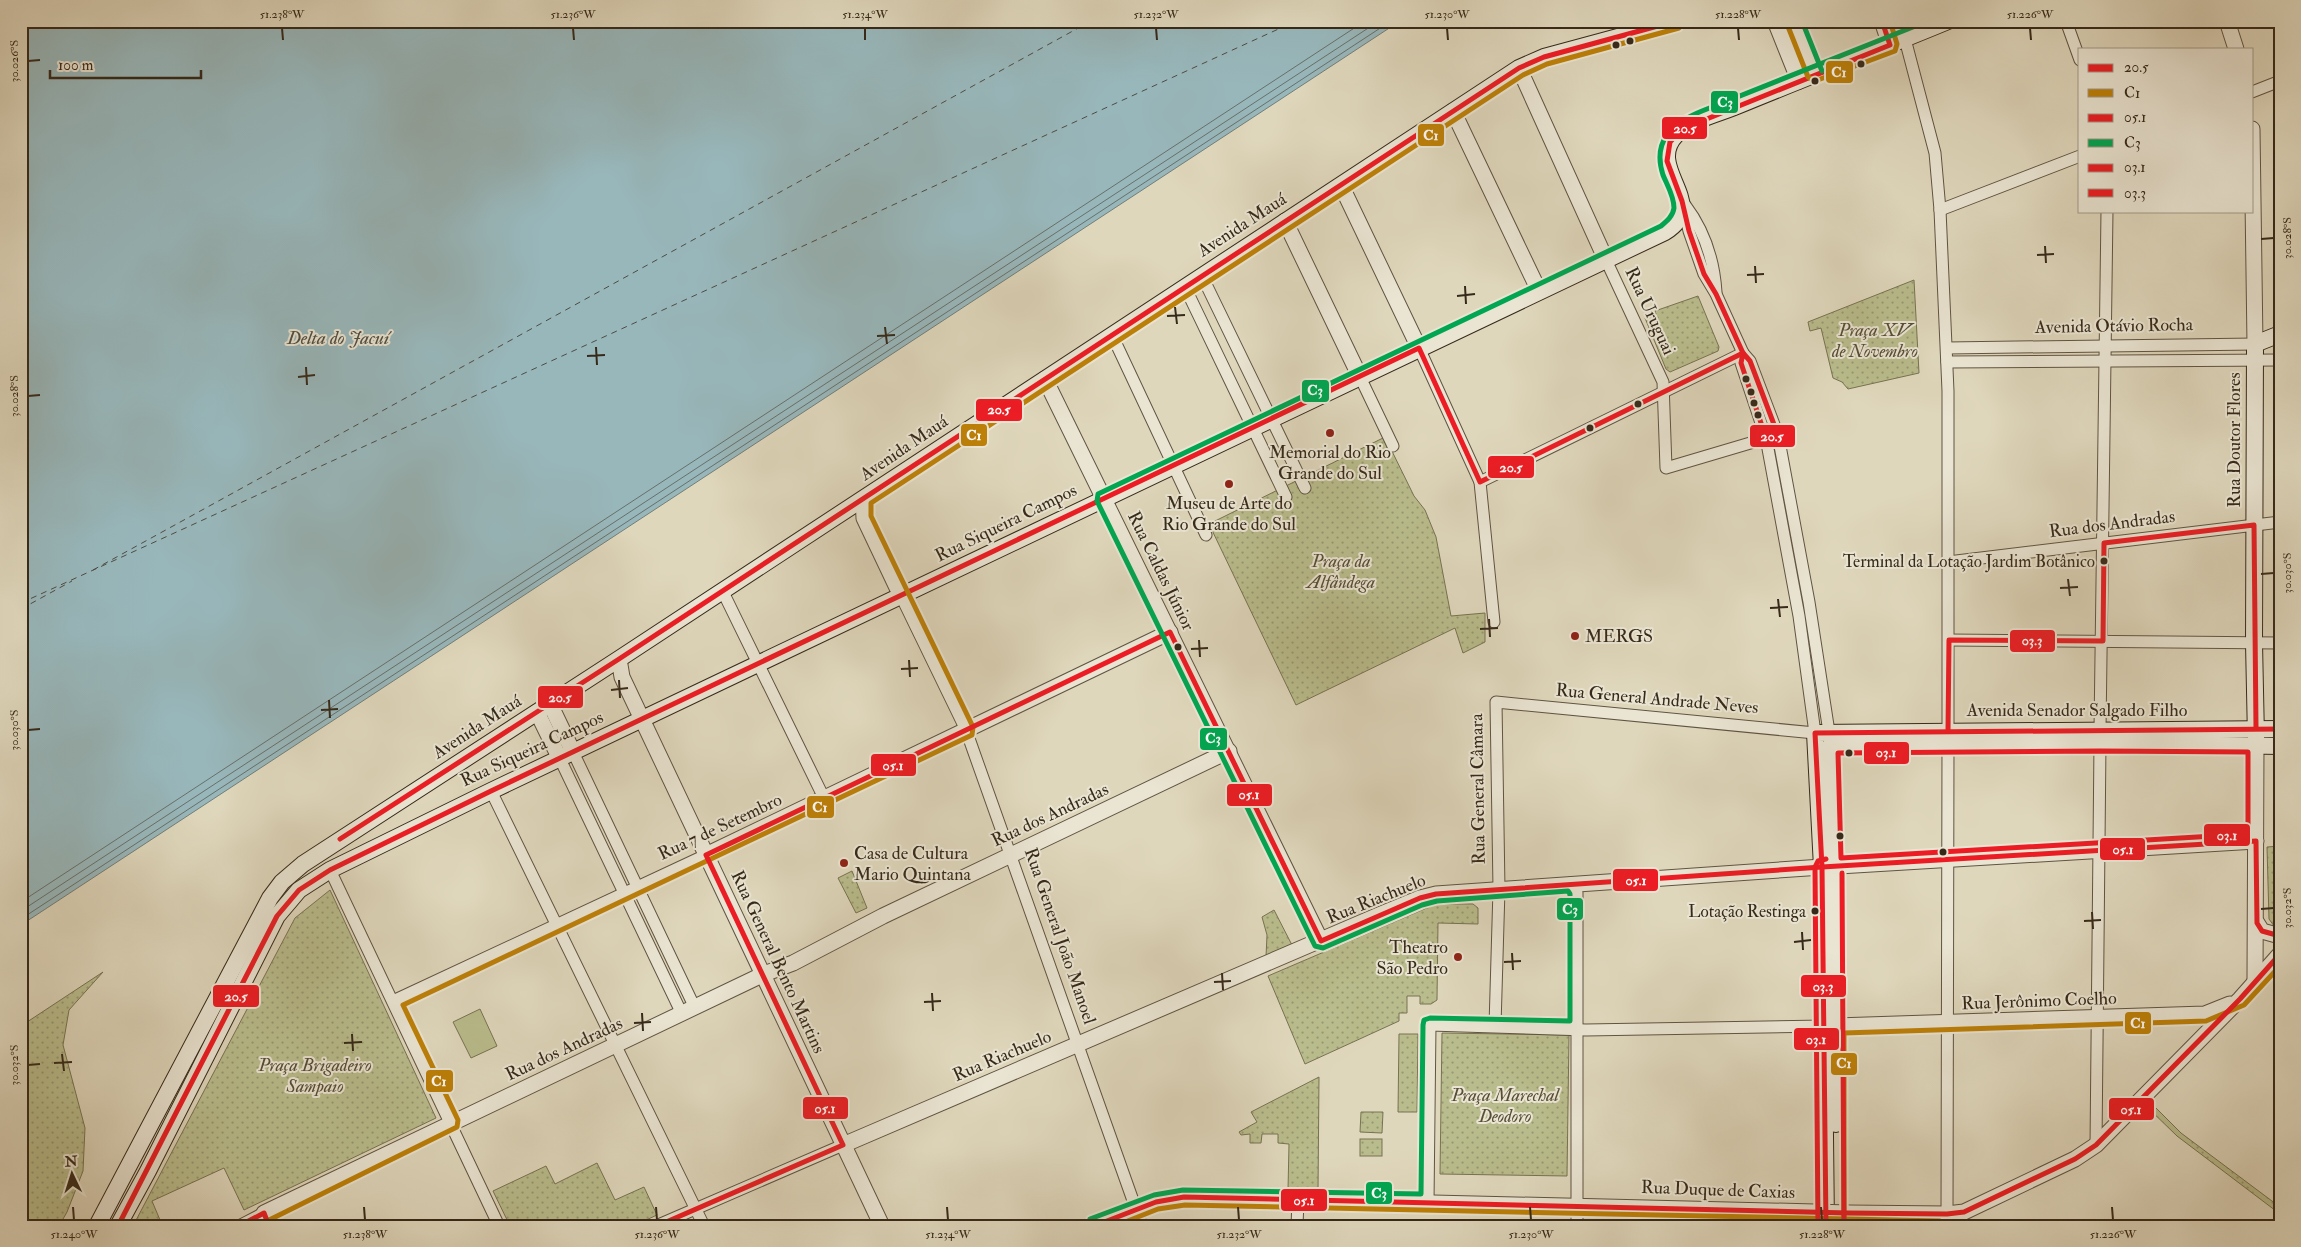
<svg xmlns="http://www.w3.org/2000/svg" width="2301" height="1247" font-family="'IM FELL Double Pica',serif">
<defs>
<pattern id="park-dots" width="8" height="8" patternUnits="userSpaceOnUse" patternTransform="scale(1.25)"><rect width="8" height="8" fill="#b9bc8c"/><path d="M2 2h.1M6 6h.1" fill="none" stroke="#979972" stroke-width="1.8" stroke-linecap="round"/></pattern>
</defs>
<rect width="100%" height="100%" fill="#dfd7bc"/>
<filter id="stains"><feTurbulence type="fractalNoise" baseFrequency=".004" numOctaves="4"/><feColorMatrix values="0 0 0 0 .2 0 0 0 0 .09 0 0 0 0 .02 0 0 0 .5 -.17"/></filter>
<radialGradient id="worn" r=".72"><stop offset=".6" stop-color="#630" stop-opacity="0"/><stop offset="1" stop-color="#630" stop-opacity=".3"/></radialGradient>
<path fill="#b9bc8c" stroke="#787252" d="M480 1009 497 1046 471 1058 453 1022Z"/>
<g fill="url(#park-dots)" stroke="#787252">
<path d="M1914 280 1919 373 1848 389 1842 382 1833 378 1821 328 1810 331 1808 322Z"/>
<path d="M1698 296 1719 347 1718 351 1670 372 1666 369 1645 318 1656 314 1655 311Z"/>
<path d="M1385 437 1414 496 1425 510 1436 537 1451 616 1485 613V642L1463 653 1455 628 1296 705 1209 524Z"/>
<path d="M2280 846V922L2274 926 2269 919 2267 847Z"/>
<path d="M852 871 867 908 856 913 838 878Z"/>
<path d="M330 890 436 1118 244 1210 224 1168 152 1201 160 1220 149 1226H133L295 918Z"/>
<path d="M1436 904H1473L1478 908V924L1438 923 1437 1000 1431 1004H1420V996H1407V1013H1399V1021L1305 1064 1268 976Z"/>
<path d="M1274 910 1293 947 1266 957 1267 935 1262 917Z"/>
<path d="M103 972 69 1010 63 1045 85 1128 83 1171 67 1212 59 1226H21V1026Z"/>
<path d="M1442 1033 1569 1035 1567 1176 1440 1174Z"/>
<path d="M1399 1034H1418L1417 1112H1398Z"/>
<path d="M1319 1077 1318 1191 1288 1190 1289 1144 1278 1143V1134H1262L1261 1143H1250V1134L1241 1135 1239 1132 1257 1122 1251 1112Z"/>
<path d="M2148 1100 2181 1133 2280 1207V1214L2177 1136 2144 1104Z"/>
<path d="M1361 1112H1383L1382 1133 1360 1132Z"/>
<rect x="1360" y="1139" width="22" height="17"/>
<path d="M597 1163 615 1200 644 1187 657 1215 633 1226H510L493 1191 546 1166 555 1184Z"/>
</g>
<path fill="#98b7bb" stroke="#717e7a" d="M21 21H1400L21 925Z"/>
<g fill="none" stroke-linecap="round" stroke-linejoin="round">
<g stroke="#67706a" stroke-width="1">
<path d="M21 902 1365 21"/>
<path d="M21 911 1379 21"/>
<path d="M21 919 1391 21"/>
</g>
<g stroke="#4e4c42" stroke-width="1" stroke-dasharray="6 5" stroke-linecap="butt">
<path d="M93 570 1091 21"/>
<path d="M21 603 1296 21"/>
<path d="M21 609 72 581"/>
</g>
<g stroke="#605442" stroke-width="13">
<g id="minor">
<path d="M2066 21 2080 60"/>
<path d="M1905 39 1935 153 1940 210 1948 391V731"/>
<path d="M2252 92 2280 81"/>
<path d="M1685 205C1704 230 1714 261 1716 292"/>
<path d="M1683 206 1689 231 1704 274 1716 294 1743 353 1750 361 1778 435 1809 602 1829 732"/>
<path d="M1940 210 2080 156"/>
<path d="M1606 260 1663 382 1666 468 1774 436"/>
<path d="M1202 276 1305 488"/>
<path d="M1185 287 1286 497"/>
<path d="M1112 335 1206 535"/>
<path d="M1419 348 1480 482 1494 622"/>
<path d="M1947 348 2255 344"/>
<path d="M1947 362 2280 360"/>
<path d="M1360 377 1393 446"/>
<path d="M1480 482 1743 353"/>
<path d="M1948 562 2280 522"/>
<path d="M722 590 824 798"/>
<path d="M901 596 966 730 1142 1226"/>
<path d="M1949 640 2280 643"/>
<path d="M2100 730 2107 211"/>
<path d="M573 752 695 1008"/>
<path d="M560 759 682 1014"/>
<path d="M491 791 704 1226"/>
<path d="M330 870 499 1226"/>
<path d="M1570 883 1575 887 1577 893V1226"/>
<path d="M393 1001 706 855"/>
<path d="M1495 1026 1499 889 1496 702 1815 733 1799 616 1766 438 1741 363 1743 353"/>
<path d="M2096 1145 2100 743"/>
<path d="M1428 1202 1430 1025 1586 1030 1824 1026"/>
<path d="M1947 1214 1948 744"/>
<path d="M239 1226 264 1213"/>
<path d="M656 1226 843 1145"/>
<path d="M1297 1226 1298 1200"/>
</g>
</g>
<g stroke="#605442" stroke-width="17">
<g id="tertiary">
<path d="M1775 21 1799 81"/>
<path d="M1794 21 1815 74"/>
<path d="M1882 21 1890 45"/>
<path d="M1900 21 1905 39"/>
<path d="M2227 21 2236 49"/>
<path d="M1519 68 1606 260"/>
<path d="M1453 111 1539 291"/>
<path d="M2252 129 2255 344"/>
<path d="M1341 185 1419 348"/>
<path d="M1285 221 1360 377"/>
<path d="M1045 379 1321 941"/>
<path d="M863 499 864 518 901 596"/>
<path d="M619 659 622 677 882 1226"/>
<path d="M550 704 573 752"/>
<path d="M537 712 560 759"/>
<path d="M706 855 1170 632"/>
<path d="M2257 923 2262 931 2280 936"/>
<path d="M2255 980 2256 745"/>
<path d="M1836 1026 2205 1014 2230 1004"/>
<path d="M843 1145 1379 915 1420 898 1436 894 1822 867 2256 841"/>
<path d="M1848 1213 1947 1214 1964 1212 2075 1159 2096 1145 2240 999 2280 954"/>
<path d="M269 1226 264 1213 764 974 793 963 883 916 1229 751"/>
<path d="M1093 1226 1156 1202 1184 1197 1815 1212"/>
</g>
</g>
<g stroke="#362919" stroke-width="18">
<g id="secondary">
<path d="M2256 738 2254 643 2255 344 2280 334"/>
<path d="M1836 1124 1834 866 1830 746 2100 743 2280 746"/>
<path d="M97 1226 270 898 282 882 303 864 619 659 1519 68 1544 57 1677 21"/>
<path d="M118 1226 148 1171 277 916 299 890 330 870 491 791 1665 232C1711 204 1644 168 1676 135 1690 120 1718 114 1737 106 1807 77 1878 50 1948 21"/>
<path d="M1826 1226 1822 867 1815 733 2280 729"/>
</g>
</g>
<use href="#minor" stroke="#eae5d3" stroke-width="11"/>
<use href="#tertiary" stroke="#eae5d3" stroke-width="15"/>
<use href="#secondary" stroke="#eae5d3" stroke-width="16"/>
<g stroke="#605442" stroke-width="17" stroke-linecap="butt">
<path id="tertiary-bridge" d="M1815 1212 1848 1213"/>
</g>
<use href="#tertiary-bridge" stroke="#eae5d3" stroke-width="15"/>
<g stroke="#eae5d3" stroke-width="9">
<g id="bus-1">
<path d="M1743 353 1750 361 1778 435 1766 438 1741 363Z"/>
<path d="M1743 353 1716 294 1704 274 1689 231 1682 201 1667 161 1670 142 1682 129 1890 45 1882 21"/>
<path d="M340 839 619 659 1519 68 1544 57 1676 21"/>
<path d="M118 1226 277 916 299 890 330 870 491 791 1419 348 1480 482 1743 353"/>
</g>
</g>
<g stroke="#eae5d3" stroke-width="9">
<g id="bus-2">
<path d="M1787 24 1808 77 1815 81 1895 51 1897 44 1890 21"/>
<path d="M257 1226 457 1127 458 1120 403 1005 972 735 973 727 871 516V503L1523 75 1547 64 1679 28"/>
<path d="M1115 1226 1158 1209 1185 1205 1940 1221V1226"/>
<path d="M1844 1226V1033L2206 1021 2244 1005 2280 966"/>
</g>
</g>
<g stroke="#eae5d3" stroke-width="9">
<g id="bus-3">
<path d="M239 1226 264 1213 269 1226"/>
<path d="M657 1226 843 1145 706 855 1170 632 1321 941 1420 898 1436 894 1822 867 2256 841 2257 923 2262 931 2280 936"/>
<path d="M1094 1226 1156 1202 1184 1197 1848 1213 1947 1214 1964 1212 2075 1159 2096 1145 2240 999 2280 954"/>
</g>
</g>
<g stroke="#eae5d3" stroke-width="9">
<g id="bus-4">
<path d="M1802 21 1822 71"/>
<path d="M1090 1219 1154 1195 1183 1190 1421 1194 1423 1025 1424 1020 1430 1018 1570 1021V894L1568 891 1437 901 1422 905 1323 948 1315 946 1097 501 1098 494 1661 226C1667 221 1673 216 1674 208 1674 196 1667 185 1663 175 1652 141 1672 123 1702 111L1928 21"/>
</g>
</g>
<g stroke="#eae5d3" stroke-width="9">
<g id="bus-5">
<path d="M2100 751 2248 752V834L1841 858 1838 753Z"/>
<path d="M1842 873 1844 1226"/>
<path d="M1818 1226 1815 867 1818 861 1826 859"/>
</g>
</g>
<g stroke="#eae5d3" stroke-width="9">
<g id="bus-6">
<path d="M1948 731 1949 640 2103 641 2104 543 2254 525 2256 728"/>
<path d="M1826 1226 1822 867 1815 733 2280 729"/>
</g>
</g>
<use href="#bus-1" stroke="#ed1c24" stroke-width="5"/>
<use href="#bus-2" stroke="#bd8008" stroke-width="5"/>
<use href="#bus-3" stroke="#ed1c24" stroke-width="5"/>
<use href="#bus-4" stroke="#00a651" stroke-width="5"/>
<use href="#bus-5" stroke="#ed1c24" stroke-width="5"/>
<use href="#bus-6" stroke="#ed1c24" stroke-width="5"/>
</g>
<path fill="none" stroke="#362919" stroke-width="2" d="M282 28 283 40M573 28 574 40M865 28V40M1156 28 1157 40M1447 28 1448 40M1738 28 1739 40M2030 28 2031 40M28 61 40 60M2261 239 2274 238M2045 246 2046 263M2037 255 2054 254M1755 266 1756 283M1747 275 1764 274M1465 286 1466 304M1457 296 1475 294M1175 307 1177 324M1167 316 1185 315M885 327 887 344M877 336 895 335M596 347 597 365M587 356 605 355M306 367 307 385M298 377 315 375M28 396 40 395M2261 574 2274 573M2068 579 2070 596M2060 588 2078 587M1778 599 1780 617M1770 608 1788 607M1489 619 1490 637M1480 629 1498 628M1199 640 1200 657M1191 649 1208 648M909 660 910 677M901 669 918 668M619 680 620 698M611 690 628 688M329 700 330 718M321 710 338 709M28 730 40 729M2261 909 2274 908M2092 912 2093 929M2084 921 2101 920M1802 932 1803 950M1794 942 1811 940M1512 953 1513 970M1504 962 1521 961M1222 973 1223 990M1214 982 1231 981M932 993 933 1011M924 1002 941 1001M642 1013 643 1031M634 1023 651 1022M352 1034 353 1051M344 1043 362 1042M62 1054 64 1071M54 1063 72 1062M28 1065 40 1064M73 1207 74 1220M364 1207 365 1220M656 1207 657 1220M947 1207 948 1220M1238 1207 1239 1220M1530 1207 1531 1220M1821 1207 1822 1220M2112 1207 2113 1220"/>
<g fill="#362919" stroke="#eae5d3" stroke-width="2">
<circle cx="1630" cy="41" r="4.5"/>
<circle cx="1616" cy="45" r="4.5"/>
<circle cx="1861" cy="64" r="4.5"/>
<circle cx="1815" cy="81" r="4.5"/>
<circle cx="1746" cy="379" r="4.5"/>
<circle cx="1751" cy="392" r="4.5"/>
<circle cx="1754" cy="403" r="4.5"/>
<circle cx="1638" cy="404" r="4.5"/>
<circle cx="1758" cy="415" r="4.5"/>
<circle cx="1590" cy="428" r="4.5"/>
<circle cx="2104" cy="561" r="4.5"/>
<circle cx="1178" cy="647" r="4.5"/>
<circle cx="1849" cy="753" r="4.5"/>
<circle cx="1840" cy="836" r="4.5"/>
<circle cx="1943" cy="852" r="4.5"/>
<circle cx="1815" cy="911" r="4.5"/>
</g>
<g fill="#8f2418" stroke="#eae5d3" stroke-width="2">
<circle cx="1330" cy="433" r="5"/>
<circle cx="1229" cy="484" r="5"/>
<circle cx="1575" cy="636" r="5"/>
<circle cx="844" cy="863" r="5"/>
<circle cx="1458" cy="957" r="5"/>
</g>
<g text-anchor="middle" dominant-baseline="central" stroke-width="4" stroke-linejoin="round" paint-order="stroke">
<g font-size="17" fill="#362919" stroke="#eae5d3" text-anchor="end">
<text x="2095" y="561">Terminal da Lotação Jardim Botânico</text>
<text x="1806" y="911">Lotação Restinga</text>
</g>
<g font-size="18" fill="#362919" stroke="#eae5d3">
<text transform="translate(1242 225) rotate(-33)">Avenida Mauá</text>
<text transform="translate(1650 311) rotate(65)">Rua Uruguai</text>
<text transform="translate(2114 326) rotate(-1)">Avenida Otávio Rocha</text>
<text transform="translate(2234 440) rotate(-90)">Rua Doutor Flores</text>
<text transform="translate(904 448) rotate(-34)">Avenida Mauá</text>
<text transform="translate(1006 523) rotate(-26)">Rua Siqueira Campos</text>
<text transform="translate(2112 524) rotate(-7)">Rua dos Andradas</text>
<text transform="translate(1161 571) rotate(64)">Rua Caldas Júnior</text>
<text transform="translate(1657 699) rotate(5)">Rua General Andrade Neves</text>
<text x="2077" y="710">Avenida Senador Salgado Filho</text>
<text transform="translate(477 727) rotate(-33)">Avenida Mauá</text>
<text transform="translate(532 749) rotate(-25)">Rua Siqueira Campos</text>
<text transform="translate(1478 789) rotate(-91)">Rua General Câmara</text>
<text transform="translate(1050 815) rotate(-25)">Rua dos Andradas</text>
<text transform="translate(720 827) rotate(-25)">Rua 7 de Setembro</text>
<text transform="translate(1376 899) rotate(-22)">Rua Riachuelo</text>
<text transform="translate(1060 936) rotate(71)">Rua General João Manoel</text>
<text transform="translate(778 962) rotate(65)">Rua General Bento Martins</text>
<text transform="translate(2039 1001) rotate(-2)">Rua Jerônimo Coelho</text>
<text transform="translate(564 1049) rotate(-25)">Rua dos Andradas</text>
<text transform="translate(1002 1056) rotate(-23)">Rua Riachuelo</text>
<text transform="translate(1718 1190) rotate(2)">Rua Duque de Caxias</text>
</g>
<g font-size="18" font-style="italic" fill="#574e36" stroke="#eae5d3">
<text x="1875" y="330">Praça XV<tspan x="1875" dy="21">de Novembro</tspan></text>
<text x="1341" y="561">Praça da<tspan x="1341" dy="21">Alfândega</tspan></text>
<text x="315" y="1065">Praça Brigadeiro<tspan x="315" dy="21">Sampaio</tspan></text>
<text x="1505" y="1095">Praça Marechal<tspan x="1505" dy="21">Deodoro</tspan></text>
</g>
<g font-size="18" fill="#362919" stroke="#eae5d3">
<text x="1330" y="452">Memorial do Rio<tspan x="1330" dy="21">Grande do Sul</tspan></text>
<text x="1229" y="503">Museu de Arte do<tspan x="1229" dy="21">Rio Grande do Sul</tspan></text>
<text x="1585" y="636" text-anchor="start">MERGS</text>
<text x="854" y="853" text-anchor="start">Casa de Cultura<tspan x="854" dy="21">Mario Quintana</tspan></text>
<text x="1448" y="947" text-anchor="end">Theatro<tspan x="1448" dy="21">São Pedro</tspan></text>
</g>
<g font-size="19" font-style="italic" fill="#4e4c42" stroke="#eae5d3">
<text x="338" y="338">Delta do Jacuí</text>
</g>
</g>
<g stroke="#eae5d3" stroke-width="2">
<rect x="1825" y="60" width="29" height="24" rx="5" fill="#bd8008"/>
<rect x="1710" y="90" width="29" height="24" rx="5" fill="#00a651"/>
<rect x="1661" y="116" width="47" height="24" rx="5" fill="#ed1c24"/>
<rect x="1417" y="123" width="28" height="24" rx="5" fill="#bd8008"/>
<rect x="1301" y="379" width="29" height="24" rx="5" fill="#00a651"/>
<rect x="975" y="398" width="48" height="24" rx="5" fill="#ed1c24"/>
<rect x="960" y="423" width="28" height="24" rx="5" fill="#bd8008"/>
<rect x="1749" y="424" width="47" height="24" rx="5" fill="#ed1c24"/>
<rect x="1487" y="455" width="48" height="24" rx="5" fill="#ed1c24"/>
<rect x="2009" y="629" width="47" height="24" rx="5" fill="#ed1c24"/>
<rect x="537" y="685" width="47" height="24" rx="5" fill="#ed1c24"/>
<rect x="1199" y="727" width="29" height="24" rx="5" fill="#00a651"/>
<rect x="1863" y="741" width="47" height="24" rx="5" fill="#ed1c24"/>
<rect x="870" y="753" width="47" height="24" rx="5" fill="#ed1c24"/>
<rect x="1226" y="783" width="47" height="24" rx="5" fill="#ed1c24"/>
<rect x="806" y="795" width="29" height="24" rx="5" fill="#bd8008"/>
<rect x="2203" y="823" width="48" height="24" rx="5" fill="#ed1c24"/>
<rect x="2099" y="837" width="47" height="24" rx="5" fill="#ed1c24"/>
<rect x="1612" y="868" width="47" height="24" rx="5" fill="#ed1c24"/>
<rect x="1556" y="897" width="28" height="24" rx="5" fill="#00a651"/>
<rect x="1800" y="974" width="47" height="24" rx="5" fill="#ed1c24"/>
<rect x="212" y="984" width="48" height="24" rx="5" fill="#ed1c24"/>
<rect x="2124" y="1011" width="28" height="24" rx="5" fill="#bd8008"/>
<rect x="1793" y="1027" width="47" height="24" rx="5" fill="#ed1c24"/>
<rect x="1830" y="1052" width="28" height="24" rx="5" fill="#bd8008"/>
<rect x="425" y="1069" width="29" height="24" rx="5" fill="#bd8008"/>
<rect x="802" y="1096" width="47" height="24" rx="5" fill="#ed1c24"/>
<rect x="2108" y="1097" width="47" height="24" rx="5" fill="#ed1c24"/>
<rect x="1365" y="1181" width="28" height="24" rx="5" fill="#00a651"/>
<rect x="1280" y="1188" width="48" height="24" rx="5" fill="#ed1c24"/>
</g>
<g font-size="14" text-anchor="middle" font-weight="bold" fill="#fff">
<text x="1839" y="77">C1</text>
<text x="1725" y="107">C3</text>
<text x="1685" y="133">20.5</text>
<text x="1431" y="140">C1</text>
<text x="1315" y="395">C3</text>
<text x="999" y="414">20.5</text>
<text x="974" y="440">C1</text>
<text x="1772" y="441">20.5</text>
<text x="1511" y="472">20.5</text>
<text x="2032" y="645">03.3</text>
<text x="560" y="702">20.5</text>
<text x="1213" y="743">C3</text>
<text x="1886" y="757">03.1</text>
<text x="893" y="770">05.1</text>
<text x="1249" y="799">05.1</text>
<text x="820" y="812">C1</text>
<text x="2227" y="840">03.1</text>
<text x="2123" y="854">05.1</text>
<text x="1636" y="885">05.1</text>
<text x="1570" y="914">C3</text>
<text x="1823" y="991">03.3</text>
<text x="236" y="1001">20.5</text>
<text x="2138" y="1028">C1</text>
<text x="1816" y="1044">03.1</text>
<text x="1844" y="1068">C1</text>
<text x="439" y="1086">C1</text>
<text x="825" y="1113">05.1</text>
<text x="2131" y="1114">05.1</text>
<text x="1379" y="1198">C3</text>
<text x="1304" y="1205">05.1</text>
</g>
<rect width="2301" height="1247" fill="none" stroke="#dfd7bc" stroke-width="55"/>
<rect x="2078" y="48" width="175" height="165" fill="#eae5d3" stroke="#a29a89"/>
<rect x="2088" y="64" width="25" height="8" fill="#ed1c24" stroke="#a29a89"/>
<text x="2124" y="72" font-size="15" fill="#362919">20.5</text>
<rect x="2088" y="89" width="25" height="8" fill="#bd8008" stroke="#a29a89"/>
<text x="2124" y="98" font-size="15" fill="#362919">C1</text>
<rect x="2088" y="114" width="25" height="8" fill="#ed1c24" stroke="#a29a89"/>
<text x="2124" y="122" font-size="15" fill="#362919">05.1</text>
<rect x="2088" y="139" width="25" height="8" fill="#00a651" stroke="#a29a89"/>
<text x="2124" y="148" font-size="15" fill="#362919">C3</text>
<rect x="2088" y="164" width="25" height="8" fill="#ed1c24" stroke="#a29a89"/>
<text x="2124" y="172" font-size="15" fill="#362919">03.1</text>
<rect x="2088" y="189" width="25" height="8" fill="#ed1c24" stroke="#a29a89"/>
<text x="2124" y="198" font-size="15" fill="#362919">03.3</text>
<g transform="translate(72 1174) rotate(356)" stroke="#eae5d3" stroke-width="4" paint-order="stroke">
<path d="M0-4L9 19L0 12L-9 19Z" fill="#362919"/>
<text y="-8" font-size="14" font-weight="bold" text-anchor="middle" fill="#362919">N</text>
</g>
<path d="M50 70v8h151v-8" fill="none" stroke="#362919" stroke-width="2.5"/>
<text x="58" y="70" font-size="15" fill="#362919" stroke="#eae5d3" stroke-width="4" paint-order="stroke">100 m</text>
<rect x="28" y="28" width="2246" height="1192" fill="none" stroke="#362919" stroke-width="2"/>
<g font-size="12" text-anchor="middle" fill="#362919">
<text x="282" y="18">51.238°W</text>
<text x="573" y="18">51.236°W</text>
<text x="865" y="18">51.234°W</text>
<text x="1156" y="18">51.232°W</text>
<text x="1447" y="18">51.230°W</text>
<text x="1738" y="18">51.228°W</text>
<text x="2030" y="18">51.226°W</text>
<text transform="translate(14 61) rotate(-90)" y="4">30.026°S</text>
<text transform="translate(2287 238) rotate(-90)" y="4">30.028°S</text>
<text transform="translate(14 396) rotate(-90)" y="4">30.028°S</text>
<text transform="translate(2287 573) rotate(-90)" y="4">30.030°S</text>
<text transform="translate(14 730) rotate(-90)" y="4">30.030°S</text>
<text transform="translate(2287 908) rotate(-90)" y="4">30.032°S</text>
<text transform="translate(14 1065) rotate(-90)" y="4">30.032°S</text>
<text x="74" y="1238">51.240°W</text>
<text x="365" y="1238">51.238°W</text>
<text x="657" y="1238">51.236°W</text>
<text x="948" y="1238">51.234°W</text>
<text x="1239" y="1238">51.232°W</text>
<text x="1531" y="1238">51.230°W</text>
<text x="1822" y="1238">51.228°W</text>
<text x="2113" y="1238">51.226°W</text>
</g>
<rect width="100%" height="100%" filter="url(#stains)"/>
<rect width="100%" height="100%" fill="url(#worn)"/>
</svg>
